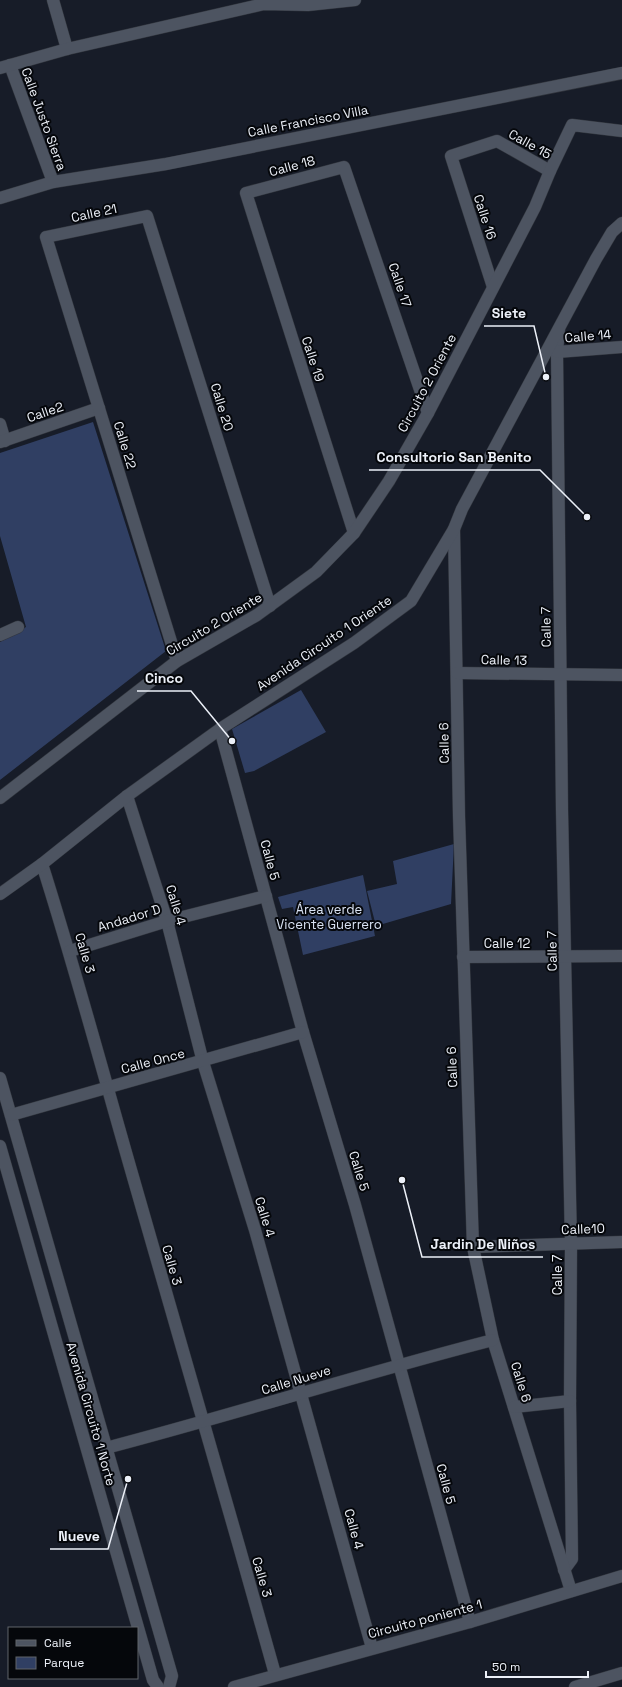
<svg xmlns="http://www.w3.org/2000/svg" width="622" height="1687" font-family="'Space Grotesk',sans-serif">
<rect width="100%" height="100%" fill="#171c28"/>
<g fill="#303f63">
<path d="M93 422 166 651 0 780V642L26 627 0 536V453Z"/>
<path d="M301 690 326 732 254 771 245 773 232 729Z"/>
<path d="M454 844 451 904 376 926 367 891 397 884 393 861Z"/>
<path d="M363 875 375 936 303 955 293 907 282 909 278 897Z"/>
</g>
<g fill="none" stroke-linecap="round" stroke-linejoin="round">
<g stroke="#32363e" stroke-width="13">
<g id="minor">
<path d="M53 0 67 49"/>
<path d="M10 65 53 182"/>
<path d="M0 68 67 49 264 4 308 5 355 0"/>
<path d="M0 198 53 182 166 164 622 73"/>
<path d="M493 287 451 156 497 141 550 171"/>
<path d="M559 329 557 352 562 810 571 1244 570 1401 572 1559 564 1570"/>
<path d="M557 352 622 347"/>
<path d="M0 424 5 441"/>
<path d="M0 442 99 408"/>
<path d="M454 529 459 816 473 1247 493 1340 571 1591"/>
<path d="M354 533 246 193 344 167 428 413"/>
<path d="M0 635 18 627"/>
<path d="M177 661 46 237 147 216 270 606"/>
<path d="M457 673 622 675"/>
<path d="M220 729 303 1032 355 1205 470 1622"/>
<path d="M127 796 167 921 203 1062 255 1230 372 1648"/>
<path d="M0 798 177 661 257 615 316 572 354 533 389 481 428 413 535 207 550 171 572 125 622 131"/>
<path d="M42 864C75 968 103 1073 133 1177 180 1343 229 1508 275 1674"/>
<path d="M0 894 42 864 127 796 220 729 354 643 411 601 454 529 462 509 596 259 612 232 622 223"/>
<path d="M70 951 167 921 266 896"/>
<path d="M463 957 622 956"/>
<path d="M0 1078 172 1676 169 1687"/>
<path d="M11 1115 303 1032"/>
<path d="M0 1146 153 1680 158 1687"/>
<path d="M473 1247 622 1242"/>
<path d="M514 1407 570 1401"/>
<path d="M106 1448C236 1414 364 1373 493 1340"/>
<path d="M234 1687 470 1622 622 1576"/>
<path d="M575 1687 622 1673"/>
</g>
</g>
<use href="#minor" stroke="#4d5461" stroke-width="12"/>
</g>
<g text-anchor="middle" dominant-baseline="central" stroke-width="4" stroke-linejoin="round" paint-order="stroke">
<g font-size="13" fill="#ecf0f8" stroke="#05070b">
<text transform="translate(44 119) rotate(70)">Calle Justo Sierra</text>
<text transform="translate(308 121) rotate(-11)">Calle Francisco Villa</text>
<text transform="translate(530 144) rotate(29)">Calle 15</text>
<text transform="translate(292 166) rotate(-15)">Calle 18</text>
<text transform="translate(94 213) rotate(-12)">Calle 21</text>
<text transform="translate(485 217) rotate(72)">Calle 16</text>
<text transform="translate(400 285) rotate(71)">Calle 17</text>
<text transform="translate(588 336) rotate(-5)">Calle 14</text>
<text transform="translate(313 359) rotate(72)">Calle 19</text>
<text transform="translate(427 383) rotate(-62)">Circuito 2 Oriente</text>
<text transform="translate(222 407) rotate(73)">Calle 20</text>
<text transform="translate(45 412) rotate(-19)">Calle2</text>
<text transform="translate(125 445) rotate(73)">Calle 22</text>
<text transform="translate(214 624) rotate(-31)">Circuito 2 Oriente</text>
<text transform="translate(546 627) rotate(-91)">Calle 7</text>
<text transform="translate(324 643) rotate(-34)">Avenida Circuito 1 Oriente</text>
<text transform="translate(504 660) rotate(1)">Calle 13</text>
<text transform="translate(444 743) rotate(-91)">Calle 6</text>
<text transform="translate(270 860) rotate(75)">Calle 5</text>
<text transform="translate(176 905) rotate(73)">Calle 4</text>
<text transform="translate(129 918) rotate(-17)">Andador D</text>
<text x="507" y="943">Calle 12</text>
<text transform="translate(552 951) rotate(-91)">Calle 7</text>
<text transform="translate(85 953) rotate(74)">Calle 3</text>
<text transform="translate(153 1061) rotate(-15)">Calle Once</text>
<text transform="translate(452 1067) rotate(-92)">Calle 6</text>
<text transform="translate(359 1171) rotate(73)">Calle 5</text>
<text transform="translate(265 1217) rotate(73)">Calle 4</text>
<text transform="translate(583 1229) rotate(-2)">Calle10</text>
<text transform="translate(172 1265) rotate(74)">Calle 3</text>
<text transform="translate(557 1275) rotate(-90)">Calle 7</text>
<text transform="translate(296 1380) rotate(-17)">Calle Nueve</text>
<text transform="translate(521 1382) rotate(73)">Calle 6</text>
<text transform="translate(91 1414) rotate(74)">Avenida Circuito 1 Norte</text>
<text transform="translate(446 1484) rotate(75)">Calle 5</text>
<text transform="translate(354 1529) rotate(75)">Calle 4</text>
<text transform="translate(262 1577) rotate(74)">Calle 3</text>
<text transform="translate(425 1619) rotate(-15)">Circuito poniente 1</text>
</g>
<g font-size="13" fill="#dae3f4" stroke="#05070b">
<text x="329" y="909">Área verde<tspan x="329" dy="15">Vicente Guerrero</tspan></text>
</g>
</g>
<path fill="none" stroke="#ecf0f8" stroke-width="1.5" d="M546 377L534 326H484M587 517L540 470H369M232 741L191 691H137M402 1180L422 1257H543M128 1479L108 1549H50"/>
<g fill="#ecf0f8" stroke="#05070b" stroke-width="1.5">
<circle cx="546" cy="377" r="4"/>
<circle cx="587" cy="517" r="4"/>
<circle cx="232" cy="741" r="4"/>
<circle cx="402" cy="1180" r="4"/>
<circle cx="128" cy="1479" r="4"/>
</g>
<g font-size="14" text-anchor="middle" font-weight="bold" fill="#ecf0f8" stroke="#05070b" stroke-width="4" stroke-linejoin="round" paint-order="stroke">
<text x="509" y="318">Siete</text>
<text x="454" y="462">Consultorio San Benito</text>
<text x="164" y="683">Cinco</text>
<text x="483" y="1249">Jardin De Niños</text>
<text x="79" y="1541">Nueve</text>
</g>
<rect x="8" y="1627" width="130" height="52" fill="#05070b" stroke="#61646a"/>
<rect x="16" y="1640" width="20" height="6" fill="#4d5461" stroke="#61646a"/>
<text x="44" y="1647" font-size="12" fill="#ecf0f8">Calle</text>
<rect x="16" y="1657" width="20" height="12" fill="#303f63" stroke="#61646a"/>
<text x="44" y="1667" font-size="12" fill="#ecf0f8">Parque</text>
<path d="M486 1671v6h102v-6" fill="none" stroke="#ecf0f8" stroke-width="2"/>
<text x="492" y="1671" font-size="12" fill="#ecf0f8" stroke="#05070b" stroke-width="3" paint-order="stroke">50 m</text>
</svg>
